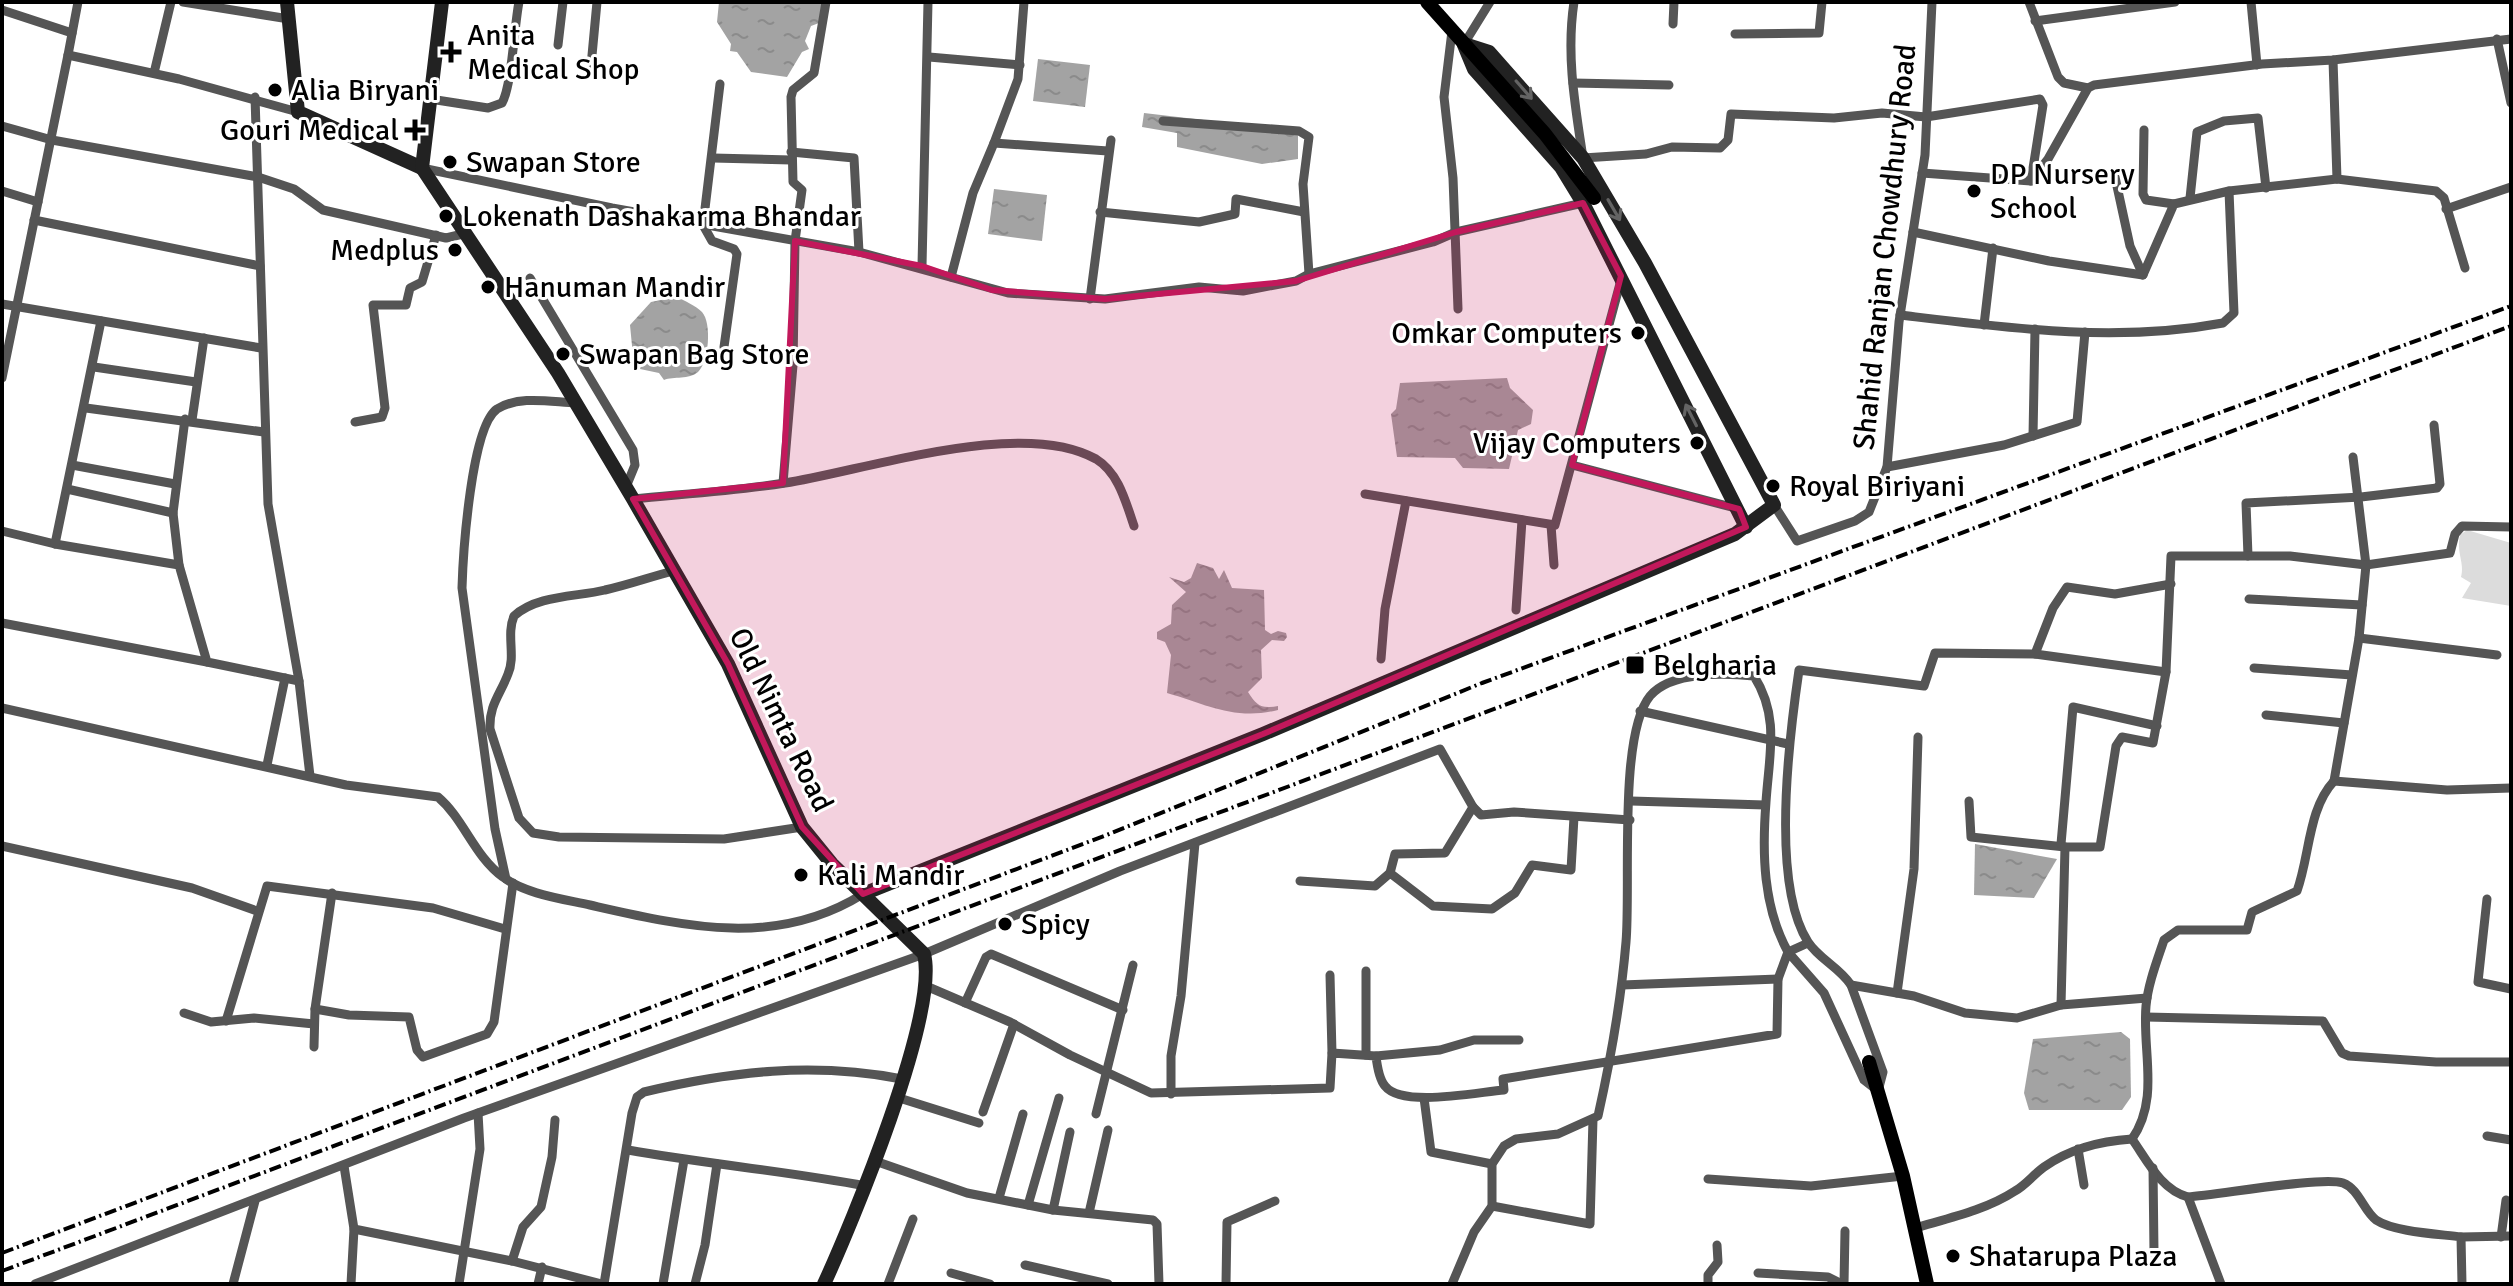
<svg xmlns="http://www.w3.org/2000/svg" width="2513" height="1286" font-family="Signika,sans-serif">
<defs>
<pattern id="water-ripples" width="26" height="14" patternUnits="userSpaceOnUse" patternTransform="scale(2)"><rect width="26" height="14" fill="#a3a3a3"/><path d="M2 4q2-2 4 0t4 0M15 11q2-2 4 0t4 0" fill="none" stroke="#8b8b8b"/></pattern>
</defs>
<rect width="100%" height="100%" fill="#fff"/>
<path fill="#dcdcdc" d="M2467 530 2511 543V606L2462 598 2471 583 2461 577C2465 563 2456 553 2460 535Z"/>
<g fill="url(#water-ripples)">
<path d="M719 2H824L819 23 811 26 805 41 809 49 802 52 787 77 751 72 737 52 730 51 731 44 717 22Z"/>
<path d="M1038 59 1090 65 1085 107 1033 101Z"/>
<path d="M1144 113 1298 131V159L1262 164 1177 147V133L1142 127Z"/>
<path d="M994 189 1047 195 1042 241 988 234Z"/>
<path d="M676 297C684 300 696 306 702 312 712 323 709 362 698 372 689 380 674 376 664 380L659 373 640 369 641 365 633 356 630 325 651 302Z"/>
<path d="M1507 378 1510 388 1533 410 1531 424 1518 430 1509 469 1463 468 1455 458 1397 457 1391 414 1396 409 1400 383Z"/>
<path d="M1197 563 1213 568 1219 579 1224 570 1232 588 1264 590 1265 630 1271 634 1278 631 1286 633 1287 637 1284 641 1272 640 1261 650 1262 678 1248 692C1257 706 1261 709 1278 706V710C1235 721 1206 704 1167 693L1171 655 1165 642 1157 639V632L1171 624 1172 605 1186 592 1169 577 1184 582 1191 578Z"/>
<path d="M1975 844 2057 859 2034 898 1974 895Z"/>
<path d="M2121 1032 2130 1039 2131 1097 2122 1110H2029L2024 1093 2033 1039Z"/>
</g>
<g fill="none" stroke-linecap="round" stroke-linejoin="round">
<g stroke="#555" stroke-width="9">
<path d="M183 2 289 19"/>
<path d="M1574 2C1566 55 1575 105 1583 158L1646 154 1672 147 1720 148 1728 140 1731 114 1834 118 1882 113 1926 117 2040 99 2043 105 2031 181"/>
<path d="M2029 2 2058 77 2064 83 2088 88"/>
<path d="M2251 2 2257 65"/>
<path d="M2 10 72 33"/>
<path d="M2035 21 2175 2"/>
<path d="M1673 24 1674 2"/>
<path d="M1452 31 1444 97 1453 178 1458 309"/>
<path d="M1735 34 1819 33 1822 2"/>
<path d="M2497 39 2511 103"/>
<path d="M1464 44 1490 2"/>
<path d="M558 45 563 2"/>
<path d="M68 55 78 2"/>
<path d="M929 57 1020 65"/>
<path d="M2333 60 2337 179"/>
<path d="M591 66 597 2"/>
<path d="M154 73 171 2"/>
<path d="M1573 83 1669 85"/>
<path d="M720 84 703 225 712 241 734 249 737 254 724 347"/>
<path d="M255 97 268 504 299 681 310 776"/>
<path d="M430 99 488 108 502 103C512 85 514 27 519 2"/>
<path d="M1163 121 1299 131 1309 137 1303 184 1309 274"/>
<path d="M2 126 52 140 258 177 294 189 323 210 446 238 467 233"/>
<path d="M2144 130 2143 194 2146 200 2174 204"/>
<path d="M994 143 1018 79 1024 2"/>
<path d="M791 152 854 158 859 252"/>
<path d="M713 158 791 160"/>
<path d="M422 168 612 208 859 252 1008 293 1105 299 1199 287 1243 291 1296 281 1309 274 1433 242 1456 232 1583 203"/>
<path d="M1922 173 2031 181 2048 159 2088 88 2094 85 2262 64 2333 60 2511 39"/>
<path d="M2115 177 2130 246 2143 275"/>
<path d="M2 191 38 202"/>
<path d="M2190 198 2197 132 2224 121 2258 118 2266 188"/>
<path d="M2446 209 2511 187"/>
<path d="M1100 212 1199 222 1235 214 1236 199 1304 212"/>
<path d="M34 220 260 266"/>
<path d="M1913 232 2049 261 2143 275 2174 204 2229 191 2337 179 2436 191 2444 198 2465 268"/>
<path d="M922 266 928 2"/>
<path d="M951 277 973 193 994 143 1108 151"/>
<path d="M530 278 633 450 635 465 626 487"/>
<path d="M1090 299 1111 140"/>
<path d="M2 304 261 348"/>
<path d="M1900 315C2007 328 2116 343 2223 323L2234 313 2229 191"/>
<path d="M1984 325 1993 248"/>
<path d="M94 367 196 382"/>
<path d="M2 378 68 55 179 79 298 112"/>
<path d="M86 408 264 432"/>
<path d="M192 420 204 338"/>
<path d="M355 422 382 417 385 408 373 305H406L410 288 422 282 436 235"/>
<path d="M2033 436 2035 329"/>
<path d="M72 465 175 484"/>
<path d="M1572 465 1739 509"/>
<path d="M1887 467 2004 445 2077 422 2085 332"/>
<path d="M783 483 793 365 795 241 802 190 793 182 791 97 793 90 814 73 826 2"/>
<path d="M67 489 173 513"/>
<path d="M1365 494 1555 525 1621 280"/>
<path d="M633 499C684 494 735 491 785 483 867 470 1022 417 1096 459 1119 473 1126 503 1134 526"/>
<path d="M1774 505 1797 541 1855 521 1869 512 1887 467 1899 322 1925 155 1932 2"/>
<path d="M1551 525 1554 565"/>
<path d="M2 531 55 544 179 565 207 662 299 681"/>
<path d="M55 544 101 321"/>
<path d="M2248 556 2246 503 2361 497 2437 488 2440 484 2434 425"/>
<path d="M179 565 173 513 185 419"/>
<path d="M673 571C650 577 628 585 605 590 576 597 537 595 514 616 506 635 516 656 508 674 500 695 489 705 490 729L519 818 533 833 559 837 724 839 802 827"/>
<path d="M2249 599 2362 605"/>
<path d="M1516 610 1522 520"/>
<path d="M2 623 207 662"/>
<path d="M2359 638 2497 655"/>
<path d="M2035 654 2166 672"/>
<path d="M1381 659 1385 609 1406 501"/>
<path d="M2254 668 2352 675"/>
<path d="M2 708 346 785 438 797C464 819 474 856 503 877 525 894 563 899 590 905 683 926 775 949 863 894"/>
<path d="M1640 711 1788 744"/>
<path d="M2266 715 2344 723"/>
<path d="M267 765 285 678"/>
<path d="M2334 781 2359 638 2366 565 2353 457"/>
<path d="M2334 781 2447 790 2511 788"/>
<path d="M1631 801 1765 805"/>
<path d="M1969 801 1971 837 2065 847"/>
<path d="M2061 844 2073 707 2157 726"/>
<path d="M2 846 192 888 257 911"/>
<path d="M1390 873 1395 854 1445 853 1473 807 1481 815 1514 812 1630 820"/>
<path d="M506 879 495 829 462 588C463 555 471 427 497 409 519 395 551 402 576 403"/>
<path d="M1300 881 1375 886 1390 873 1433 906 1492 909 1515 893 1532 865 1571 870 1574 817"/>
<path d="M2487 899 2478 982 2511 989"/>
<path d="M1366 971V1055"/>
<path d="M1330 975 1332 1053"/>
<path d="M1622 985 1778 979"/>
<path d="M1851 985 1914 996 1965 1013 2017 1018 2061 1005 2147 998"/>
<path d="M926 986 1010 1022 1070 1055 1151 1093 1330 1088 1332 1053 1376 1056C1377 1065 1379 1079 1385 1086 1402 1108 1478 1092 1504 1090L1503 1079 1777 1034 1778 979 1788 952 1824 993 1864 1080 1878 1091 1883 1072 1851 985C1839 967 1819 959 1808 942 1771 884 1789 738 1799 670L1924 686 1935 653 2035 654 2053 608 2067 587 2115 594 2171 584"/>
<path d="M1897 993 1914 869 1918 737"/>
<path d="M965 1003 986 957 991 954 1123 1010"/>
<path d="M2061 1005 2065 847H2100L2116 746 2122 737 2153 743 2166 672 2171 556H2290L2366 565 2450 553 2455 534 2462 526 2511 527"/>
<path d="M315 1009 349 1015 409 1017 417 1050 423 1057 487 1034 494 1022 513 883"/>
<path d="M184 1013 211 1022 254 1018 314 1024"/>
<path d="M2146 1017 2323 1021 2342 1053 2349 1056 2436 1062H2511"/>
<path d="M226 1021 267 886 433 908 505 929"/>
<path d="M314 1047 315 1009 332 893"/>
<path d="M1376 1056 1440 1050 1474 1040H1519"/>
<path d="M1171 1094V1056L1181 996 1195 843"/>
<path d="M896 1097 979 1123"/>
<path d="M1424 1098 1431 1152 1492 1164"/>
<path d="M983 1112 1014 1024"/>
<path d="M1096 1114 1133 965"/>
<path d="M2487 1136 2511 1140"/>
<path d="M2132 1139C2160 1099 2142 1051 2146 1006 2148 984 2157 961 2164 940L2178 930H2247L2252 912 2297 891C2310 855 2308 809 2334 781"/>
<path d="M2132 1139C2147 1160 2161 1190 2188 1197 2218 1195 2323 1176 2343 1183 2359 1189 2363 1210 2376 1220 2394 1232 2439 1234 2461 1237L2462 1284"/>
<path d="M2078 1149 2084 1185"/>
<path d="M628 1150C707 1164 786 1171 866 1186"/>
<path d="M875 1161 967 1193 1053 1210 1153 1220 1157 1224 1159 1284"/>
<path d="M344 1166 354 1229 512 1261 602 1284"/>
<path d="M2153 1168 2154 1253"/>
<path d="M1708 1179 1811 1186 1903 1176"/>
<path d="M2188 1197 2221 1284"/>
<path d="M999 1198 1023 1114"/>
<path d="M1028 1205 1059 1098"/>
<path d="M1492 1206 1590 1224 1593 1119"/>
<path d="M1053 1210 1070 1132"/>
<path d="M1089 1213 1108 1130"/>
<path d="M1915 1228C1949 1218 1986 1210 2015 1191 2026 1185 2034 1174 2044 1167 2071 1148 2100 1141 2132 1139"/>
<path d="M2461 1237 2511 1236"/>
<path d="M2501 1237 2506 1200"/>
<path d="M512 1261 523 1227 541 1207 552 1157 555 1120"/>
<path d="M1025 1265 1108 1284"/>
<path d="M951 1273 990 1284"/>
<path d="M1758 1273 1828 1277 1842 1284"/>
<path d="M35 1284 464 1118 924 954 1120 871 1440 749 1473 807"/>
<path d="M233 1284 255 1201"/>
<path d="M351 1284 354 1229"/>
<path d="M459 1284 480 1149 478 1113"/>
<path d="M538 1284 542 1267"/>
<path d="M604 1284 632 1113 637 1097 644 1092C732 1071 813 1062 902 1079"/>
<path d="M663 1284 684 1160"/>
<path d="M695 1284 705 1245 717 1164"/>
<path d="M888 1284 913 1219"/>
<path d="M1226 1284 1227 1222 1275 1201"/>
<path d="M1452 1284 1474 1232 1492 1206V1164L1504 1146 1516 1139 1558 1134 1598 1116C1611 1058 1621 1001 1626 942 1631 887 1618 735 1650 696 1671 671 1725 673 1754 676 1780 717 1769 755 1766 802 1762 853 1763 907 1788 952L1808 943"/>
<path d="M1708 1284V1275L1718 1262 1717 1245"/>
<path d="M1844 1284 1845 1231"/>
</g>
<g stroke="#222" stroke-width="14">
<path d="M287 2 298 112 422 168"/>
<path d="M442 2 422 168 558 373 633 499 728 664 802 827 832 864 924 954C939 1014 852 1223 824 1284"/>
<path d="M1464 45 1474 69 1561 167 1583 203 1746 527"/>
<path d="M863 894 1263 734 1735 534 1774 505 1645 263 1583 158 1489 52 1464 44"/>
</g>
<g stroke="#000" stroke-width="14">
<path d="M1427 2 1545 134 1594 198"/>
<path d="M1869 1062 1903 1176 1927 1284"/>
</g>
<g stroke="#000" stroke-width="4" stroke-dasharray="12 4 2 4" stroke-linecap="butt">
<path d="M2 1253 1104 836 1482 683 2511 306"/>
<path d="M2 1271 2511 326"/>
</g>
</g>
<defs><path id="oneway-shaft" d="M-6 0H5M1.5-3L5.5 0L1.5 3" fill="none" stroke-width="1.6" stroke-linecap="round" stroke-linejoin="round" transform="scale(2)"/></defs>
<g stroke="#646464">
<use href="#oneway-shaft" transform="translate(1524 90) rotate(49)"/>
<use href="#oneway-shaft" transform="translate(1614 210) rotate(60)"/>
<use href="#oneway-shaft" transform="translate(1691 415) rotate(-117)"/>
</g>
<path fill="#c2185b" fill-opacity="0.2" stroke="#c2185b" stroke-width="6" stroke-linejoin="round" d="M1583 203 1621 276 1572 465 1739 509 1746 527 1263 734 863 894 802 827 728 664 633 499 783 483 795 241 922 266 992 290 1105 299 1296 281 1456 232Z"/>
<g fill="#000" stroke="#fff" stroke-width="3">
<path d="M447 40h8v8h8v8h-8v8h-8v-8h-8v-8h8z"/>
<circle cx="275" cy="90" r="8"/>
<path d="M411 118h8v8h8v8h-8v8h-8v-8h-8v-8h8z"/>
<circle cx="450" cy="162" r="8"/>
<circle cx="1974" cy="191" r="8"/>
<circle cx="446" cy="216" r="8"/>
<circle cx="455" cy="250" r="8"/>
<circle cx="488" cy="287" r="8"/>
<circle cx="1638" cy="333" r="8"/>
<circle cx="563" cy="354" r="8"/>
<circle cx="1697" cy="443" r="8"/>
<circle cx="1773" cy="486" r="8"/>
<rect x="1625" y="655" width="20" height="20" rx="4"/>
<circle cx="801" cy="875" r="8"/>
<circle cx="1005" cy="924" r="8"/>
<circle cx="1953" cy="1256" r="8"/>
</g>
<g text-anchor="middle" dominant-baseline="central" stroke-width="6" stroke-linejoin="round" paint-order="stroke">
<g font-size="30" fill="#000" stroke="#fff" text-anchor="start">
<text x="467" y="35">Anita<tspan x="467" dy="34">Medical Shop</tspan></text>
<text x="291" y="90">Alia Biryani</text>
<text x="399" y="130" text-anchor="end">Gouri Medical</text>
<text x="466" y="162">Swapan Store</text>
<text x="1990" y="174">DP Nursery<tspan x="1990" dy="34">School</tspan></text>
<text x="462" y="216">Lokenath Dashakarma Bhandar</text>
<text x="439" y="250" text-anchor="end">Medplus</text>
<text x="504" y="287">Hanuman Mandir</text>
<text x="1622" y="333" text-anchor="end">Omkar Computers</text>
<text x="579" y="354">Swapan Bag Store</text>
<text x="1681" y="443" text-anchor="end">Vijay Computers</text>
<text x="1789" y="486">Royal Biriyani</text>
<text x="1653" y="665">Belgharia</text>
<text x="817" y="875">Kali Mandir</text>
<text x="1021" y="924">Spicy</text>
<text x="1969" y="1256">Shatarupa Plaza</text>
</g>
<g font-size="30" fill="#000" stroke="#fff">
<text transform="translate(1885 247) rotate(-84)">Shahid Ranjan Chowdhury Road</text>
<text transform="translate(781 720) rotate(64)">Old Nimta Road</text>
</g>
</g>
<rect width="2513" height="1286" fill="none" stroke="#000000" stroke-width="8"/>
</svg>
